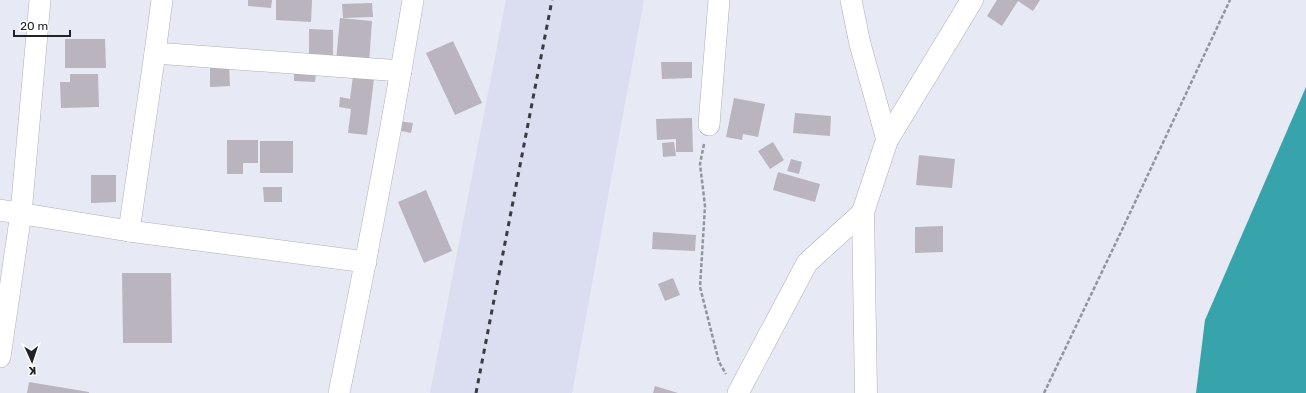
<svg xmlns="http://www.w3.org/2000/svg" width="1306" height="393" font-family="Rubik,sans-serif">
<rect width="100%" height="100%" fill="#e7eaf4"/>
<path fill="#dadef0" d="M506 0H644L572 393H430Z"/>
<path fill="#37a3ab" d="M1306 87V393H1196L1205 320Z"/>
<g fill="#b9b4bd">
<path d="M248 0H272L271 8 248 6Z"/>
<path d="M276 0H312L311 22 276 20Z"/>
<path d="M997 0H1040L1033 11 1018 1 1002 26 987 16Z"/>
<path d="M372 3 373 17 343 18 342 4Z"/>
<path d="M340 18 372 21 369 63 336 61Z"/>
<path d="M309 29 333 30V55H309Z"/>
<path d="M65 39H105L106 68H65Z"/>
<path d="M453 41 482 103 455 115 426 53Z"/>
<path d="M210 62H229L230 86 210 87Z"/>
<path d="M661 62H692V78L662 79Z"/>
<path d="M294 73 316 74 315 82 294 81Z"/>
<path d="M70 74H98L99 107 61 108 60 82H70Z"/>
<path d="M353 76 374 79 367 135 348 133 351 109 339 107 340 97 350 99Z"/>
<path d="M734 98 765 104 758 137 743 134 742 140 726 137Z"/>
<path d="M795 113 831 116 830 136 793 133Z"/>
<path d="M692 118 693 152H676V139L657 140 656 119Z"/>
<path d="M398 121 413 123 411 133 396 130Z"/>
<path d="M227 140H258V163H243V174H227Z"/>
<rect x="260" y="141" width="33" height="32"/>
<path d="M674 142 676 156 663 157 662 143Z"/>
<path d="M773 142 784 160 770 169 758 151Z"/>
<path d="M919 155 955 159 952 188 916 185Z"/>
<path d="M791 159 802 162 799 174 787 171Z"/>
<path d="M778 172 820 184 815 202 773 190Z"/>
<path d="M91 175H116V202L91 203Z"/>
<path d="M263 187H282V202H264Z"/>
<path d="M426 190 452 251 424 263 398 202Z"/>
<path d="M943 226V252L915 253V227Z"/>
<path d="M653 232 696 235 695 251 652 249Z"/>
<path d="M122 273H171L172 343H123Z"/>
<path d="M673 278 680 295 665 301 658 284Z"/>
<path d="M29 382 89 392V393H27Z"/>
<path d="M655 386 678 393H653Z"/>
</g>
<g fill="none" stroke-linecap="round" stroke-linejoin="round">
<g stroke="#adb0b9" stroke-width="22">
<g id="minor">
<path d="M162 0 155 53 401 71"/>
<path d="M851 0 860 44 887 140"/>
<path d="M709 125 719 0"/>
<path d="M0 210 129 231 366 262"/>
<path d="M129 231 155 53"/>
<path d="M0 357 21 213 40 0"/>
<path d="M339 393C366 262 391 132 413 0"/>
<path d="M738 393 807 263 863 212"/>
</g>
</g>
<g stroke="#adb0b9" stroke-width="23">
<path id="tertiary" d="M866 393 863 212 887 140 972 0"/>
</g>
<g stroke="#93959c" stroke-width="2.5" stroke-dasharray="4 2" stroke-linecap="butt">
<path d="M704 144 700 164 705 206 700 287 719 362 726 374"/>
<path d="M1044 393 1121 232 1230 0"/>
</g>
<use href="#minor" stroke="#fff" stroke-width="21"/>
<use href="#tertiary" stroke="#fff" stroke-width="22"/>
<path stroke="#3b3c41" stroke-width="3" stroke-dasharray="5 5" stroke-linecap="butt" d="M476 393 552 0"/>
</g>
<g transform="translate(32 361) rotate(177)" stroke="#ffffff" stroke-width="3" paint-order="stroke">
<path d="M0-3L7 15L0 10L-7 15Z" fill="#212226"/>
<text y="-6" font-size="11" font-weight="bold" text-anchor="middle" fill="#212226">K</text>
</g>
<path d="M14 30v6h56v-6" fill="none" stroke="#212226" stroke-width="2"/>
<text x="20" y="30" font-size="12" fill="#212226" stroke="#ffffff" stroke-width="3" paint-order="stroke">20 m</text>
</svg>
